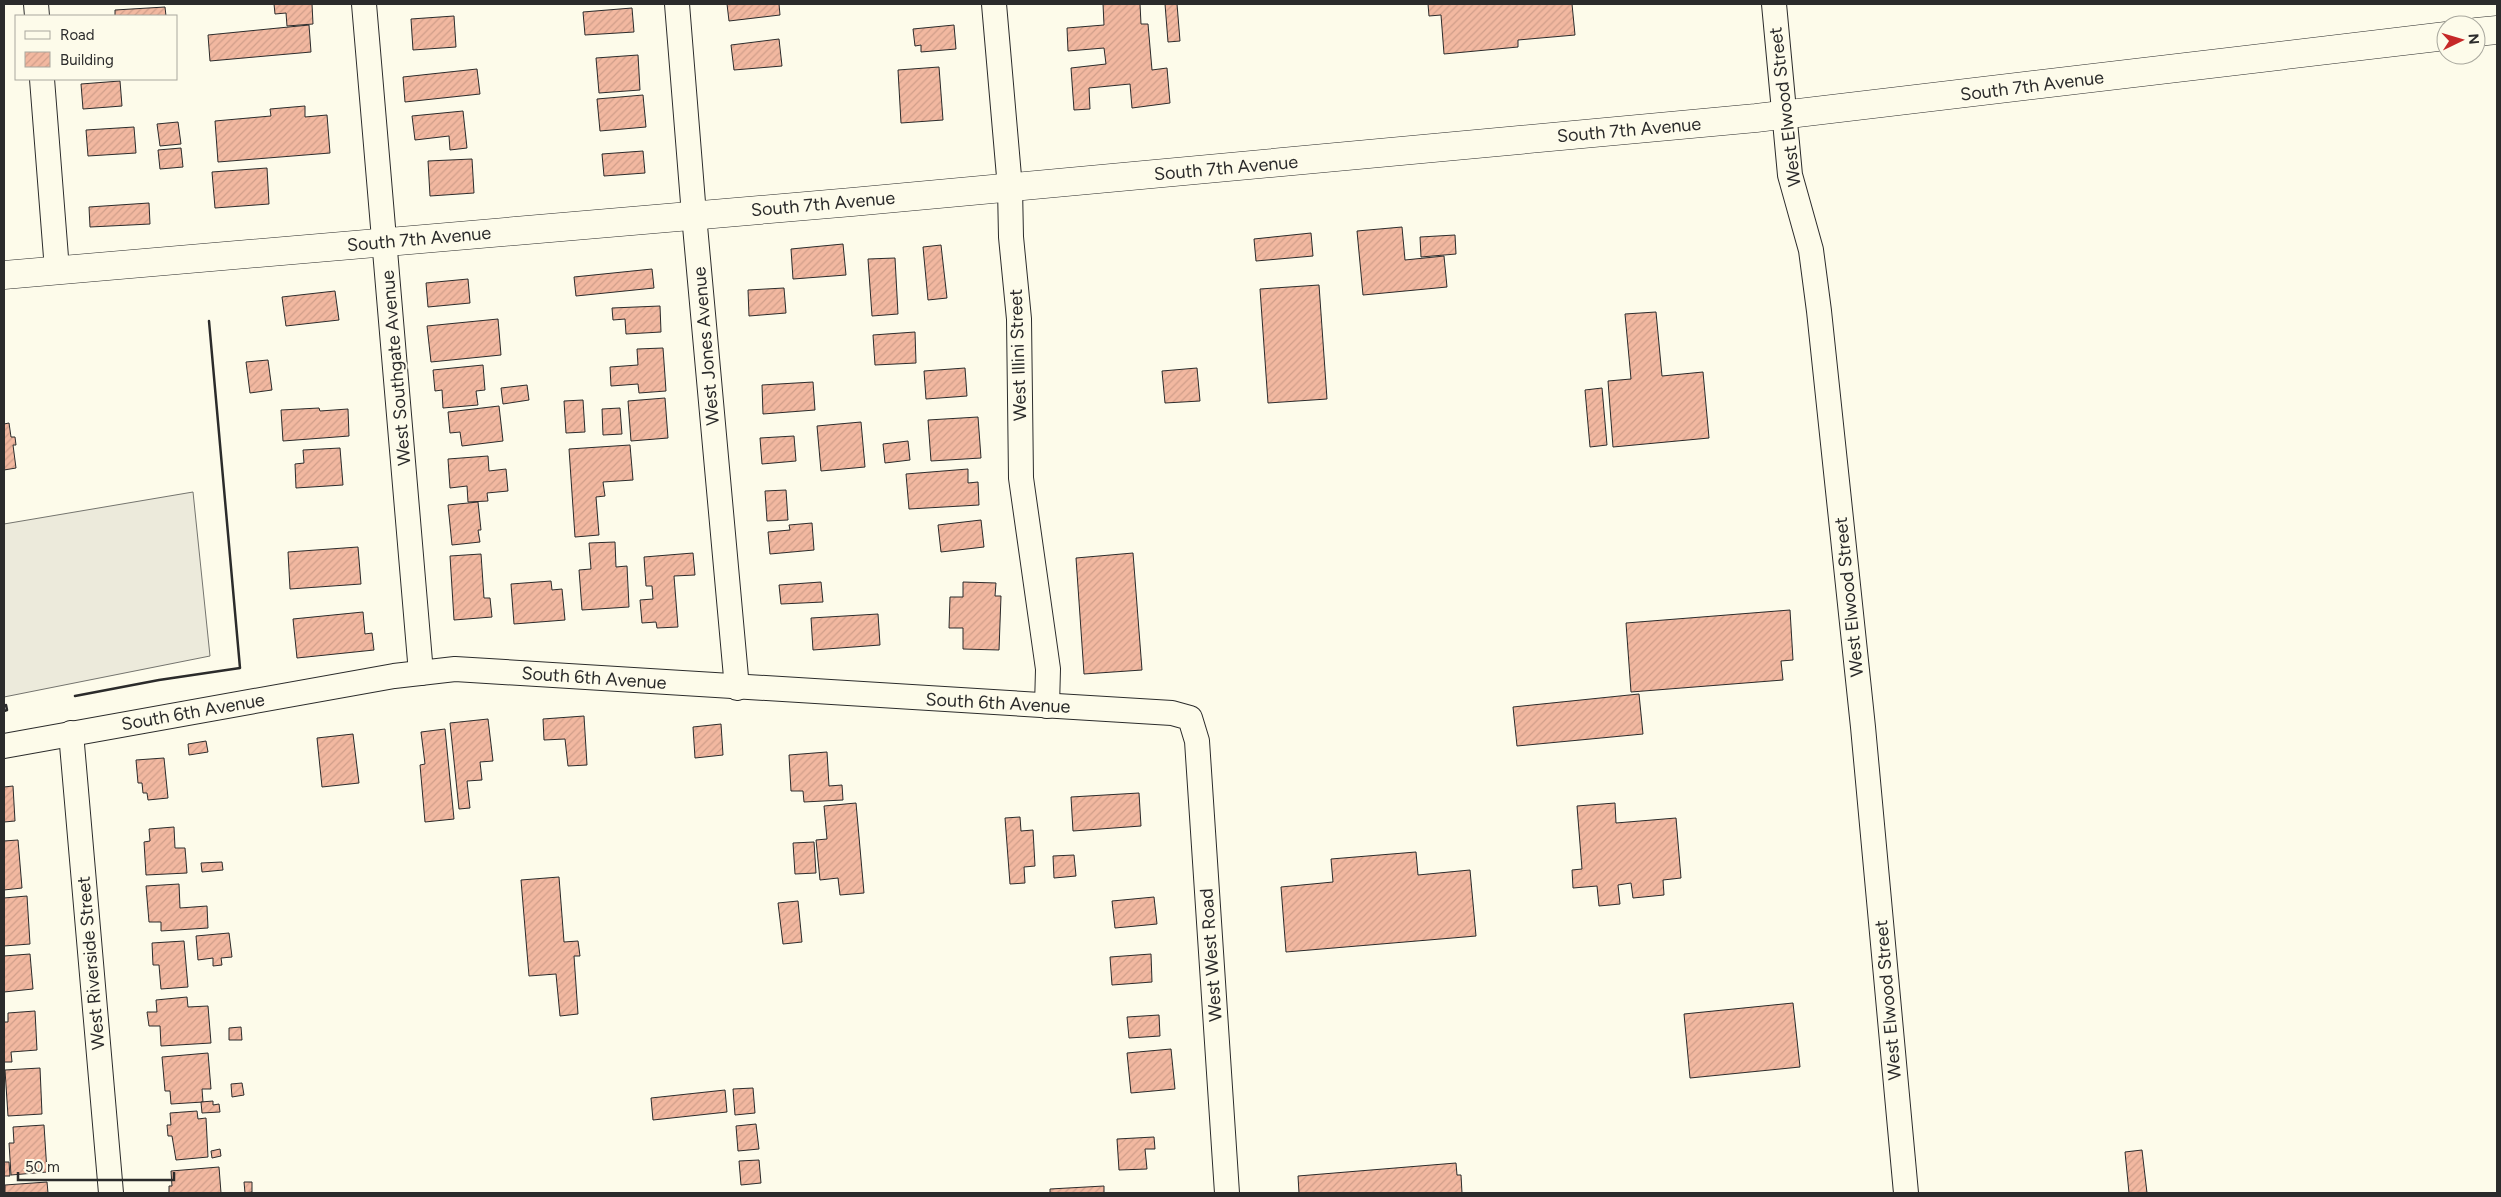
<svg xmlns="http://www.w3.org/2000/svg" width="2501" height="1197" font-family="Figtree,sans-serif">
<defs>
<pattern id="building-hatch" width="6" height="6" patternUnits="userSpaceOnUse" patternTransform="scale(1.25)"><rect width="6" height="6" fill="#f2b8a0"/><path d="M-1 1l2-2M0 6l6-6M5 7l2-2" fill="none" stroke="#d09e8a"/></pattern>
</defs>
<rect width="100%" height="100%" fill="#fdfbea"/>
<path fill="#eceadb" stroke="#74746e" d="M193 492 210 656 4 697V524Z"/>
<g fill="url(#building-hatch)" stroke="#2b2b2b">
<path d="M274 4H312L313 24 287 26 286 13 275 14Z"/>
<path d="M727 4H779L780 15 729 21Z"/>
<path d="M1103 4H1140L1141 24H1148L1152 70 1167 68 1170 103 1132 108 1130 84 1089 88 1090 109 1074 110 1071 68 1106 64 1104 48 1068 51 1067 28 1104 25Z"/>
<path d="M1165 4H1177L1180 41 1168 42Z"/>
<path d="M1428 4H1572L1575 35 1518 40V47L1444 54 1441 15 1429 16Z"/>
<path d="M165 7 166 16H115V10Z"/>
<path d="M632 8 634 32 585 35 583 12Z"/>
<path d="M454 16 456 47 413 50 411 19Z"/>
<path d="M309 25 311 52 210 61 208 35Z"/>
<path d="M954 25 956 49 921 52V45L915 46 913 29Z"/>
<path d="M779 39 782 66 734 70 731 45Z"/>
<path d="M638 55 640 90 599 93 596 58Z"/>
<path d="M939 67 943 120 901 123 898 70Z"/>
<path d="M477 69 480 94 405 102 403 77Z"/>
<path d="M120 81 122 106 83 109 81 84Z"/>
<path d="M643 95 646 127 600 131 597 99Z"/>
<path d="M305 106V117L327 115 330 153 218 162 215 121 271 116 270 109Z"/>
<path d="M463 111 467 148 450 150 449 136 415 140 412 116Z"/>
<path d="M178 122 181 144 160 146 157 124Z"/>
<path d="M134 127 136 153 88 156 86 130Z"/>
<path d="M181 148 183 167 160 169 158 150Z"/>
<path d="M643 151 645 173 604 176 602 154Z"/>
<path d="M472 159 474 193 430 196 428 161Z"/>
<path d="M267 168 269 204 215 208 212 172Z"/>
<path d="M149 203 150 224 90 227 89 207Z"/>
<path d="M1402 227 1405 260 1444 256 1447 287 1363 295 1357 231Z"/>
<path d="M1311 233 1313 256 1256 261 1254 239Z"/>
<path d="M1455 235 1456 254 1421 257 1420 237Z"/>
<path d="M843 244 846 275 793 279 791 249Z"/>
<path d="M941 245 947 298 928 300 923 247Z"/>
<path d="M895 258 898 314 872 316 868 259Z"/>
<path d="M652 269 654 288 576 296 574 277Z"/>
<path d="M468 279 470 303 428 307 426 283Z"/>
<path d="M1319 285 1327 399 1268 403 1260 289Z"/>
<path d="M784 288 786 313 749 316 748 290Z"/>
<path d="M335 291 339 320 286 326 282 297Z"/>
<path d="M660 306 661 332 626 334 625 319 613 320 612 308Z"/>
<path d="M1656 312 1662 376 1703 372 1709 438 1613 447 1608 381 1631 379 1625 314Z"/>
<path d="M498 319 501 355 431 362 427 326Z"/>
<path d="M915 332 916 363 875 365 873 335Z"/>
<path d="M663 348 666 391 639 393 638 384 611 386 610 367 638 365 637 349Z"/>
<path d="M268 360 272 390 250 393 246 362Z"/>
<path d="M483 365 485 390 476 391 478 405 443 408 442 390 435 391 433 370Z"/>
<path d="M965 368 967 396 926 399 924 371Z"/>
<path d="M1197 368 1200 401 1165 403 1162 371Z"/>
<path d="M813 382 815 410 763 414 762 385Z"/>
<path d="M527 385 529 400 503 404 501 388Z"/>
<path d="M1602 388 1607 445 1590 447 1585 390Z"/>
<path d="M665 398 668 438 631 441 628 401Z"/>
<path d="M583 400 585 432 566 433 564 401Z"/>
<path d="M499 406 503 441 462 446 460 432 450 433 448 412Z"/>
<path d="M319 408 320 411 348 409 349 436 283 441 281 410Z"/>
<path d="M620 408 622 434 603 435 602 409Z"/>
<path d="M978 417 981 458 931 461 928 420Z"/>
<path d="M861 422 865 467 821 471 817 426Z"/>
<path d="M9 423 11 437H15L16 445H13L16 468 4 470V424Z"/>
<path d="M794 436 796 461 762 464 760 438Z"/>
<path d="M908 441 910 460 885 463 883 444Z"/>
<path d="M630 445 633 480 603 482 605 496 596 497 599 535 575 537 569 449Z"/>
<path d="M340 448 343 485 296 488 295 464 304 463 303 450Z"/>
<path d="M488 456 489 471 506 469 508 491 487 493 488 501 468 502 467 486 450 488 448 459Z"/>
<path d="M968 469V483L978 482 979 505 909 509 906 474Z"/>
<path d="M786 490 788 520 767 521 765 491Z"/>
<path d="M478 502 481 530H478L480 542 452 545 448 505Z"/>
<path d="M981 520 984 547 941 552 938 525Z"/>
<path d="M812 523 814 550 770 554 768 532 790 530 789 525Z"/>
<path d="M615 542 616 567 627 566 629 607 582 610 579 570 591 569 589 543Z"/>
<path d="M358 547 361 584 290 589 288 552Z"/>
<path d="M693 553 695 575 674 576 678 627 657 628 656 622 642 623 640 600 653 599 652 586H646L644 557Z"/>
<path d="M1133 553 1142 670 1084 674 1076 558Z"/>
<path d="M481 554 484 598H490L492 617 454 620 450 556Z"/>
<path d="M551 581 552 590 562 589 565 620 514 624 511 584Z"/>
<path d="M821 582 823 602 781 604 779 585Z"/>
<path d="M963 582 996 583 995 596H1001L999 650 963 649V628H949L950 597H963Z"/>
<path d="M1790 610 1793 660 1781 661 1783 680 1631 692 1626 623Z"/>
<path d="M363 612 365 634 372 633 374 650 297 658 293 619Z"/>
<path d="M878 614 880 645 813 650 811 618Z"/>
<path d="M1639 694 1643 734 1517 746 1513 707Z"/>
<path d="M584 716 587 765 568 766 565 739 544 740 543 719Z"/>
<path d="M488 719 493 761 480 762 482 780 467 781 470 808 459 809 450 723Z"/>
<path d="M721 724 723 755 695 758 693 727Z"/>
<path d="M445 729 454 819 425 822 420 765 425 764 421 732Z"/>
<path d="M353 734 359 783 322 787 317 738Z"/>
<path d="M206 741 208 752 189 755 188 744Z"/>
<path d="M827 752 829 786 842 785 843 800 804 802 803 791H791L789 755Z"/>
<path d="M164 758 168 798 148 800 147 793H143L142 783H138L136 760Z"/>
<path d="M13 786 15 821 4 822V787Z"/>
<path d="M1139 793 1141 826 1073 831 1071 797Z"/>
<path d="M856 803 864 893 840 895 838 878 820 880 816 840 827 839 824 806Z"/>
<path d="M1615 803 1616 823 1676 818 1681 878 1663 880 1664 895 1633 898 1631 883 1618 885 1620 904 1599 906 1597 886 1573 888 1572 870 1582 869 1577 806Z"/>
<path d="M1020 817 1021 831 1033 830 1035 866 1024 867 1025 883 1010 884 1005 818Z"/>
<path d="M174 827 175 848H185L187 873 146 875 144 842 150 841 149 829Z"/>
<path d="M18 840 22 888 4 890V841Z"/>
<path d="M814 842 816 873 795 874 793 843Z"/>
<path d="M1416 852 1418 875 1470 870 1476 936 1286 952 1281 887 1333 882 1331 859Z"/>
<path d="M1074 855 1076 876 1054 878 1053 856Z"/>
<path d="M222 862 223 870 202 872 201 863Z"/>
<path d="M559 877 564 942 578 941 580 956H574L578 1014 560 1016 556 974 529 976 521 880Z"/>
<path d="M179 884 180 908 207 906 208 928 161 931V922H149L146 886Z"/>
<path d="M27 896 30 944 4 946V898Z"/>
<path d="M1154 897 1157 924 1115 928 1112 901Z"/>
<path d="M798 901 802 942 783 944 778 903Z"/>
<path d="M229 933 232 957 221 958 222 965 213 966V958L198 960 196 936Z"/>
<path d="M184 941 188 987 161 989 159 965H153L152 943Z"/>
<path d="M30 954 33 989 4 992V956Z"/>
<path d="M1151 954 1152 982 1112 985 1110 957Z"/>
<path d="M187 997 188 1007 208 1006 211 1043 161 1046 160 1026H149L147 1012H157L156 1000Z"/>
<path d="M1793 1003 1800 1067 1690 1078 1684 1014Z"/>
<path d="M35 1011 37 1050 11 1052 12 1062H4V1022H8V1013Z"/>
<path d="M1159 1015 1160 1036 1129 1038 1127 1017Z"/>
<path d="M241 1027 242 1040H229V1028Z"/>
<path d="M1171 1049 1175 1089 1131 1093 1127 1053Z"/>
<path d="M208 1053 211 1089H202L203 1102 171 1104 170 1091H165L162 1057Z"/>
<path d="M40 1068 42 1114 8 1116 5 1070Z"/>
<path d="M242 1083 244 1095 232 1097 231 1084Z"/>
<path d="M753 1088 755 1113 735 1115 733 1089Z"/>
<path d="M725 1090 727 1112 653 1120 651 1098Z"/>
<path d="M213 1101V1105L219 1104 220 1112 202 1113 201 1102Z"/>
<path d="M197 1111 198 1119 206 1118 208 1157 176 1160 172 1136H168L167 1125H171L170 1113Z"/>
<path d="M756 1124 759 1149 738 1151 736 1126Z"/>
<path d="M44 1125 47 1172 11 1175 9 1143H14L13 1127Z"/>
<path d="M1154 1137 1155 1149H1145L1147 1169 1119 1170 1117 1139Z"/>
<path d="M220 1149 221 1156 212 1158 211 1151Z"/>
<path d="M2142 1150 2147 1193H2129L2125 1152Z"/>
<path d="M759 1160 761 1183 741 1185 739 1161Z"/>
<path d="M4 1162H9L10 1176H4Z"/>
<path d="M1456 1163 1457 1175H1461L1462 1193H1299L1298 1176Z"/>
<path d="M219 1167 221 1193H169V1186H172L171 1171Z"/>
<path d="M47 1182 48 1193H5V1185Z"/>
<path d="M244 1182H252V1192L245 1193Z"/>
<path d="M1104 1186V1193H1050V1189Z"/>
</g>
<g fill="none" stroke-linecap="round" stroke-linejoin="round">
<g stroke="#2b2b2b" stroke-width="26">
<g id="minor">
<path d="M36 4 37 16"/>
<path d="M364 4 421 673"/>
<path d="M677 4 694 215 737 688"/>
<path d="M994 4 1010 188 1011 237 1019 319 1021 478 1048 669 1047 706"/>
<path d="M1774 4 1790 175 1811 250 1819 311 1863 727 1906 1193"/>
<path d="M42 79 57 270"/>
<path d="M71 733 111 1193"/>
<path d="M4 746 394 676 455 669 1172 713 1190 718 1197 741 1227 1193"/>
</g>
</g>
<g stroke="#2b2b2b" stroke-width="29">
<g id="major">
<path d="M2476 32 2497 30"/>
<path d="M4 275 852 202 1756 118 2446 36"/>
</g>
</g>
<use href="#minor" stroke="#fdfbea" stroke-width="24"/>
<use href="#major" stroke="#fdfbea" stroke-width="28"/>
<g stroke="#2b2b2b" stroke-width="2.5">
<path d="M75 696 159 680 240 668 209 321"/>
<path d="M4 711 7 710 6 705"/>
</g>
</g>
<g text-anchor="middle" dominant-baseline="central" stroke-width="4" stroke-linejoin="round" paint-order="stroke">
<g font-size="18" fill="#2b2b2b" stroke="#fdfbea">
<text transform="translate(2032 86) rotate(-7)">South 7th Avenue</text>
<text transform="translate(1785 107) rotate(-97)">West Elwood Street</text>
<text transform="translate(1629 130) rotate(-5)">South 7th Avenue</text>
<text transform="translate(1226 168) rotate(-5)">South 7th Avenue</text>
<text transform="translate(823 204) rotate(-5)">South 7th Avenue</text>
<text transform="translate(419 239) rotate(-5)">South 7th Avenue</text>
<text transform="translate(706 346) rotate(-95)">West Jones Avenue</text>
<text transform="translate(1018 355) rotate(-92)">West Illini Street</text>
<text transform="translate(396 368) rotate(-95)">West Southgate Avenue</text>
<text transform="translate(1849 597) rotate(-96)">West Elwood Street</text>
<text transform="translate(594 678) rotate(4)">South 6th Avenue</text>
<text transform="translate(998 703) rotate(3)">South 6th Avenue</text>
<text transform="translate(193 712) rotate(-10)">South 6th Avenue</text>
<text transform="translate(1211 955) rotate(-94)">West West Road</text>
<text transform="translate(91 963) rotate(-95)">West Riverside Street</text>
<text transform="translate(1888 1000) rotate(-95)">West Elwood Street</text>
</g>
</g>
<rect width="2501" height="1197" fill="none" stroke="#2b2b2b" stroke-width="10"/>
<rect x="15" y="15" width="162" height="65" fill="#fdfbea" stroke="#a9a89e"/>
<rect x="25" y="31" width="25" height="8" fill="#fdfbea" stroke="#a9a89e"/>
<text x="60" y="40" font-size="15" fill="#2b2b2b">Road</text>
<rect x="25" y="52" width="25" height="15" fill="url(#building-hatch)" stroke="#a9a89e"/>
<text x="60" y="65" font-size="15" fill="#2b2b2b">Building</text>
<g transform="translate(2461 40) rotate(85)"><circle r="24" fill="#fdfbea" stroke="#a9a89e"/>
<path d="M0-4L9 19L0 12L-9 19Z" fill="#c62828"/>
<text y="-8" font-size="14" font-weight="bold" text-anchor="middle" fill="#2b2b2b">N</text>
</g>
<path d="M18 1172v8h156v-8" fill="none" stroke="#2b2b2b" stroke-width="2.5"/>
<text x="25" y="1172" font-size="15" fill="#2b2b2b" stroke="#fdfbea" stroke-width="4" paint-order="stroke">50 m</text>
</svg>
